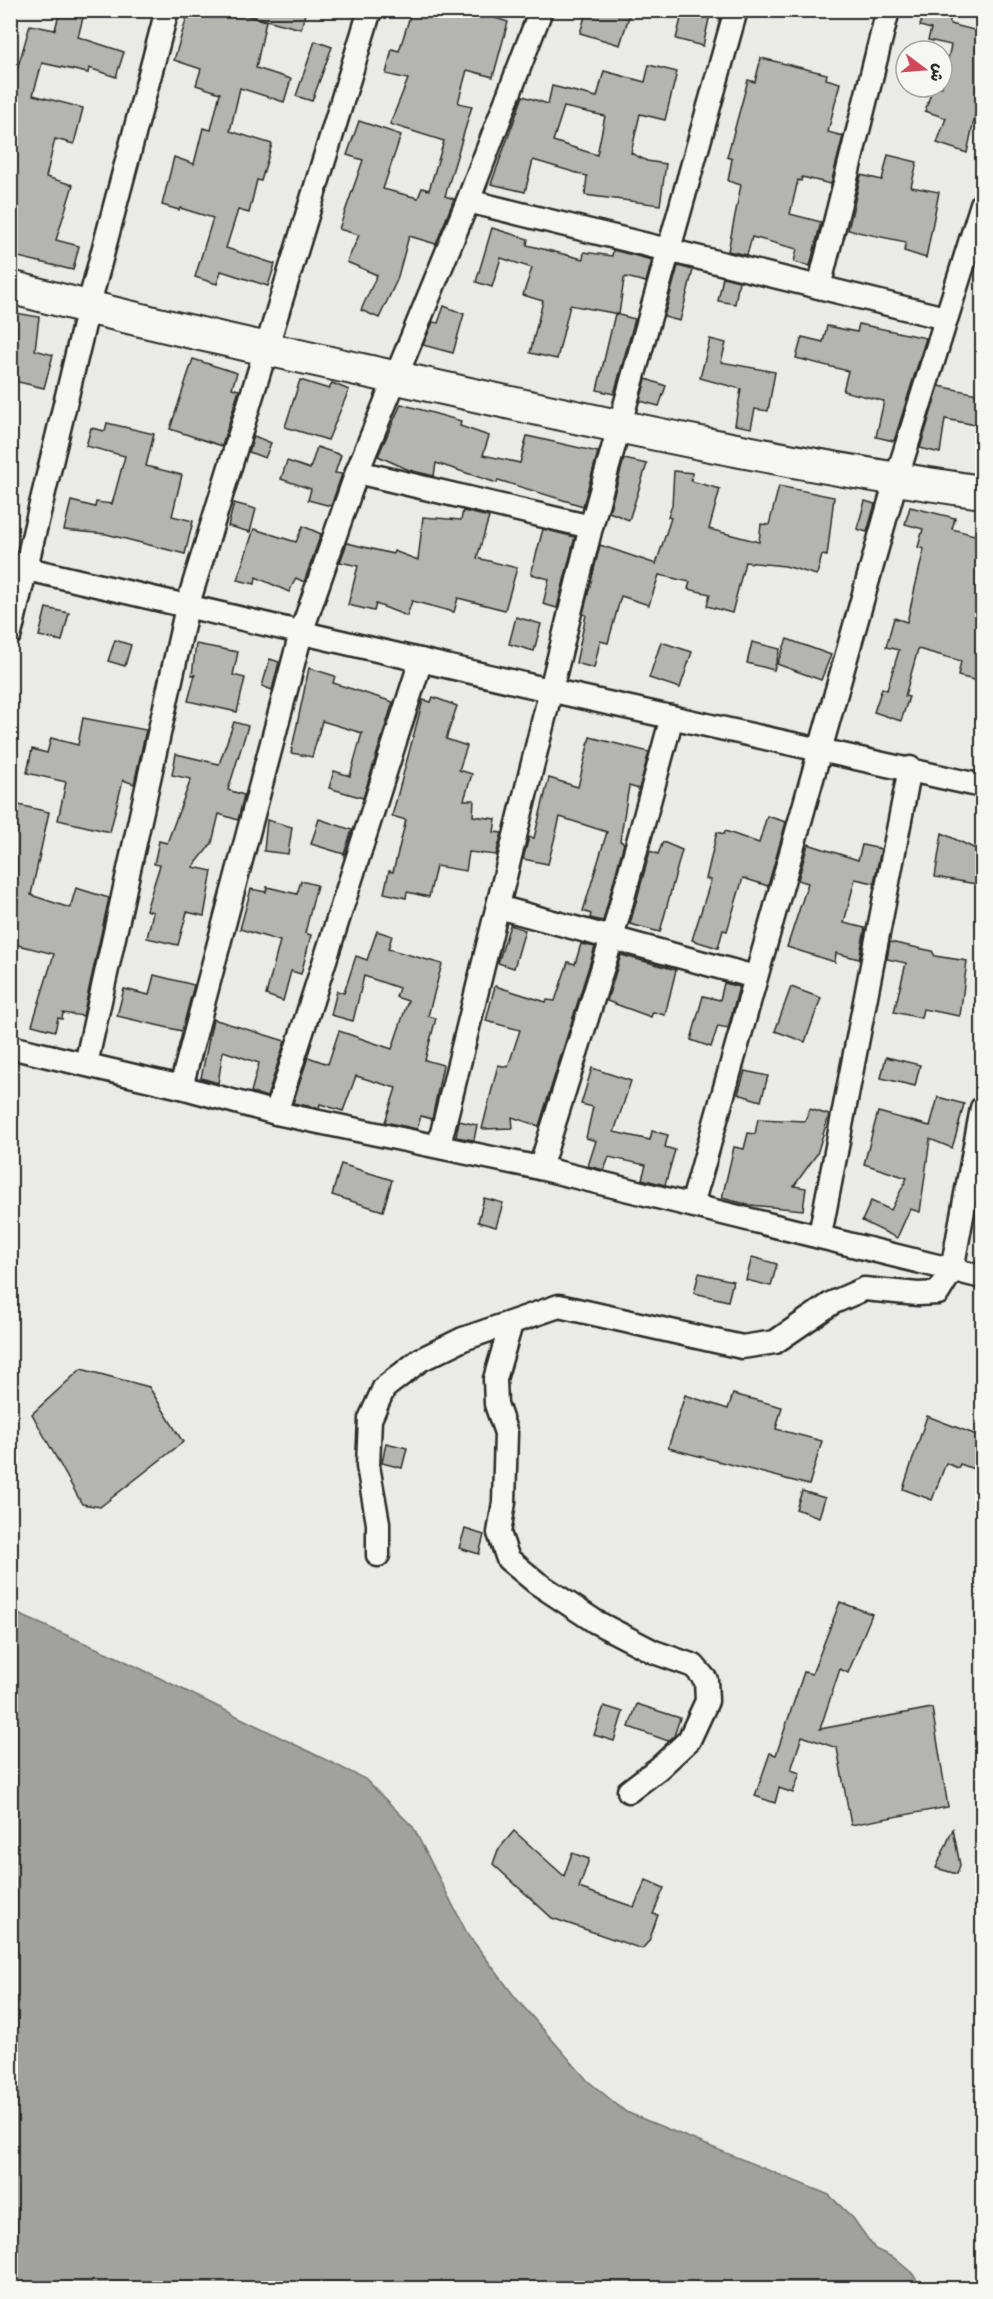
<svg xmlns="http://www.w3.org/2000/svg" width="993" height="2299" font-family="Dekko,'Playpen Sans Arabic',sans-serif">
<rect width="100%" height="100%" fill="#eaeae6"/>
<filter id="ink" filterUnits="userSpaceOnUse"><feTurbulence type="fractalNoise" baseFrequency=".0167" numOctaves="2"/><feDisplacementMap in="SourceGraphic" scale="12" xChannelSelector="R" yChannelSelector="G"/><feConvolveMatrix kernelMatrix="1 2 1 2 8 2 1 2 1" color-interpolation-filters="sRGB"/></filter>
<g filter="url(#ink)">
<path fill="#a1a19e" stroke="#727270" stroke-width="1.5" d="M11 1611 119 1658 365 1779 413 1827 467 1933 515 1997 588 2081 626 2112 829 2195 853 2218 875 2249 894 2258 912 2273 922 2288H11Z"/>
<g fill="#b4b4b1" stroke="#2b2b2b" stroke-width="1.5" fill-rule="evenodd">
<path d="M60 10H85L78 37 124 52 116 77 89 68 88 73 42 63 33 95 83 108 74 144 55 139 46 177 73 185 56 240 79 246 73 270 10 255V94L30 25 55 30Z"/>
<path d="M189 10H225L266 21 256 68 291 79 284 102 240 88 230 131 272 144 261 181 257 180 249 213 238 210 226 248 275 264 268 286 221 271 217 284 195 277 213 218 180 208 179 210 162 205 174 157 194 164 203 128 211 130 220 93 196 85 201 69 174 60Z"/>
<path d="M252 10H306L301 29 251 16Z"/>
<path d="M412 10H470L508 22 493 77 467 70 458 103 472 106 445 196 454 199 436 244 409 236 397 280 379 318 361 310 377 275 347 262 359 235 339 229 363 160 347 155 359 121 401 135 383 189 418 198 422 188 429 190 444 141 390 124 408 79 386 74 392 49 399 51Z"/>
<path d="M587 10H631L620 45 580 33Z"/>
<path d="M683 10H711L703 46 676 39Z"/>
<path d="M924 10H950V24L982 32V83L967 153 937 143 946 118 925 111 933 87H942L951 45 928 40 931 29 920 26Z"/>
<path d="M315 41 332 47 312 101 296 96Z"/>
<path d="M761 58 827 74 826 79 840 83 828 132 843 136 831 184 802 177 801 181 798 180 790 214 821 222 810 266 794 262 797 249 752 237 747 255 728 251 741 185 728 181 732 159 727 157 748 80 755 82Z"/>
<path d="M649 65 677 72 665 120 640 114 631 153 647 161 666 164 660 205 585 195 587 176 533 160 525 192 491 184 523 96 548 104 552 86 597 97 604 71 645 82ZM564 107 605 116 597 155 553 141Z"/>
<path d="M888 155 917 162 911 187 939 192 926 258 904 251 906 242 848 230 861 175 882 180Z"/>
<path d="M492 228 528 239 527 245 583 259 584 252 612 256 613 250 652 260 646 282 626 277 624 279 619 314 570 305 557 359 530 353 543 301 523 295 532 268 501 258 492 287 476 282Z"/>
<path d="M678 266 693 270 680 321 664 317Z"/>
<path d="M723 277 739 281 735 304 718 301Z"/>
<path d="M444 306 464 314 453 353 423 345 433 322 438 323Z"/>
<path d="M10 312 39 317 35 350 53 355 44 388 10 380Z"/>
<path d="M615 314 635 319 614 394 597 390Z"/>
<path d="M859 324 926 338 894 441 876 437 884 401 843 391 848 371 796 358 802 337 823 342 827 326 857 332Z"/>
<path d="M710 339 726 343 721 362 775 372 768 411 755 409 751 428 735 425 741 389 700 378Z"/>
<path d="M193 359 237 373 232 388 239 390 222 446 170 429Z"/>
<path d="M646 379 666 386 659 406 640 401Z"/>
<path d="M300 380 329 389 332 383 349 390 328 440 285 427Z"/>
<path d="M939 386 982 395 976 425 945 419 940 453 920 448Z"/>
<path d="M401 404 461 421 460 426 489 436 483 455 520 463 527 436 598 452 583 506 498 480 497 483 436 463 434 476 409 470 378 456Z"/>
<path d="M107 423 154 434 146 466 182 475 172 516 193 521 185 554 106 534 64 530 71 501 95 507 96 502 112 504 125 456 86 446 91 428 105 431Z"/>
<path d="M254 436 271 443 265 458 249 452Z"/>
<path d="M317 447 341 455 335 473 342 474 331 506 308 500 311 489 281 479 287 461 310 469Z"/>
<path d="M624 459 647 464 629 520 609 512Z"/>
<path d="M674 471 692 473 691 481 720 489 709 529 759 542 761 524 769 525 779 486 834 497 827 556 822 555 817 575 785 566 745 562 732 613 707 606 710 594 688 589 690 582 659 575 649 605 621 596 608 643 600 641 594 668 576 663 586 615 583 614 600 545 656 564 671 518 668 517 672 505Z"/>
<path d="M865 501 875 504 867 532 857 529Z"/>
<path d="M234 503 256 509 250 532 228 526Z"/>
<path d="M910 507 955 518 952 529 982 537V682L958 676 961 661 918 649 905 696 909 697 901 721 874 712 882 688 887 690 899 650 886 647 894 618 907 622 924 549 918 547 923 529 905 524Z"/>
<path d="M463 511 489 517 477 558 517 568 505 610 458 598 454 612 412 601 407 616 376 604 374 611 348 605 358 566 340 562 347 543 393 554 394 551 418 560 423 517 461 520Z"/>
<path d="M303 526 321 534 304 582 296 578 289 592 256 577 255 584 237 580 254 529 296 542Z"/>
<path d="M543 529 575 537 557 608 543 604 549 579 531 574Z"/>
<path d="M46 608 69 613 62 641 39 636Z"/>
<path d="M516 617 541 624 534 651 509 644Z"/>
<path d="M787 639 831 655 821 680 777 664Z"/>
<path d="M115 640 131 645 125 666 108 661Z"/>
<path d="M661 642 692 652 680 688 649 678Z"/>
<path d="M752 642 780 649 774 670 747 663Z"/>
<path d="M196 644 238 652 233 675 245 678 237 712 188 701 195 675H192Z"/>
<path d="M270 659 279 662 272 690 262 686Z"/>
<path d="M309 668 335 676 333 683 393 702 363 798 329 788 334 771 350 776 362 733 322 721 312 757 291 753Z"/>
<path d="M433 697 457 706 446 739 467 746 459 770 472 774 464 800H474L473 816 496 819 494 832 502 833 496 855 469 852 466 871 436 866 429 897 407 892 406 898 384 893 389 871 393 872 406 820 392 816 423 700 431 702Z"/>
<path d="M83 718 146 730 134 784 123 780 110 832 58 820 66 782 27 773 32 749 47 753 51 738 78 745Z"/>
<path d="M234 722 248 726 228 790 244 795 238 820 219 814 212 843 193 867 212 871 204 916 187 912 178 945 147 938 153 912 146 910 160 865 154 864 159 841 167 843 191 779 172 775 176 754 219 764Z"/>
<path d="M590 737 649 752 639 789 629 786 620 841 624 843 603 921 590 918 591 914 583 911 607 832 560 817 548 864 523 859 529 837 534 838 549 778 578 787Z"/>
<path d="M10 803 49 812 31 895 70 908 76 888 109 898 83 1016 63 1013 62 1019 58 1018 55 1031 32 1025 54 954 10 943Z"/>
<path d="M767 816 786 822 768 886 743 878 727 931 723 930 718 948 692 940 711 880 706 879 717 832 724 834 725 831 759 843Z"/>
<path d="M319 819 352 830 344 854 311 844Z"/>
<path d="M267 820 292 827 288 854 264 851Z"/>
<path d="M942 833 982 852V885L935 877Z"/>
<path d="M663 842 682 850 660 932 630 924 650 851 658 854Z"/>
<path d="M808 844 858 860 862 845 881 849 874 883 855 879 844 923 865 928 859 959 836 953 835 962 787 947 808 883 798 880Z"/>
<path d="M301 881 317 885 305 933 311 935 301 974 291 971 283 1001 266 995 280 941 240 929 251 889 266 892 267 887 297 894Z"/>
<path d="M510 925 525 930 514 968 498 963Z"/>
<path d="M377 931 392 936 388 949 442 964 428 1016 436 1018 425 1060 443 1065 432 1119 421 1116 417 1129 385 1122 396 1088 356 1076 343 1111 320 1104 319 1108 293 1103 308 1057 328 1064 339 1031 392 1049 408 1001 396 997 399 988 364 976 353 1021 331 1015 337 991 344 993 356 956 367 960Z"/>
<path d="M890 942 932 951 935 956 967 961 960 1016 923 1009 921 1018 894 1012 906 963 887 959Z"/>
<path d="M581 944 595 947 539 1126 512 1117 513 1128 482 1129 498 1065 508 1067 520 1030 486 1021 495 986 546 1002 547 1000 555 1001 568 962 575 964Z"/>
<path d="M621 955 676 970 665 1015 653 1012 651 1017 607 1001Z"/>
<path d="M154 975 194 985 182 1031 117 1016 124 989 149 995Z"/>
<path d="M724 983 739 987 728 1028 718 1026 711 1047 691 1040 703 996 720 1000Z"/>
<path d="M791 987 821 998 805 1042 775 1031Z"/>
<path d="M213 1019 285 1041 267 1097 251 1092 259 1063 223 1051 218 1083 201 1078Z"/>
<path d="M886 1057 920 1065 915 1086 881 1078Z"/>
<path d="M592 1068 631 1081 614 1132 650 1140 652 1131 668 1135 665 1147 675 1150 665 1185 642 1179 646 1165 609 1157 604 1170 588 1166 596 1141 586 1138 593 1107 581 1104Z"/>
<path d="M745 1071 768 1076 761 1101 738 1094Z"/>
<path d="M938 1097 964 1104 956 1135 952 1148 930 1139 920 1212 910 1209 897 1238 862 1221 871 1201 891 1210 907 1178 864 1164 878 1112 930 1126Z"/>
<path d="M810 1109 829 1115 817 1154 794 1186 806 1188 803 1210 750 1205 722 1198 734 1147 744 1149 748 1133 755 1134 758 1119 805 1121Z"/>
<path d="M459 1121 477 1125 474 1140 456 1137Z"/>
<path d="M341 1164 392 1180 383 1211 332 1195Z"/>
<path d="M484 1198 503 1203 496 1227 478 1222Z"/>
<path d="M752 1257 777 1264 771 1286 746 1280Z"/>
<path d="M699 1273 733 1281 728 1301 694 1293Z"/>
<path d="M81 1369 149 1387 183 1442 100 1507 82 1504 32 1414Z"/>
<path d="M733 1394 782 1407 776 1429 822 1441 809 1485 668 1448 685 1395 728 1409Z"/>
<path d="M927 1416 982 1437V1472L960 1464 958 1468 946 1463 932 1500 903 1489Z"/>
<path d="M386 1443 407 1448 402 1468 382 1463Z"/>
<path d="M802 1491 825 1498 819 1517 796 1509Z"/>
<path d="M465 1529 484 1535 479 1554 459 1548Z"/>
<path d="M840 1602 872 1614 848 1673 840 1669 820 1729 932 1708 948 1807 851 1825 837 1748 802 1736 791 1770 800 1773 793 1793 779 1788 775 1803 755 1796 770 1753 776 1755 804 1672 812 1674Z"/>
<path d="M637 1704 680 1718 674 1736 668 1741 629 1727Z"/>
<path d="M604 1706 623 1712 614 1741 594 1735Z"/>
<path d="M953 1829 960 1865 957 1874 936 1868Z"/>
<path d="M514 1831 564 1876 572 1853 589 1859 579 1888 634 1907 646 1880 664 1888 653 1914 658 1915 649 1941 642 1949 552 1918 493 1864 498 1850Z"/>
</g>
<g fill="none" stroke-linecap="round" stroke-linejoin="round">
<g stroke="#2b2b2b" stroke-width="27">
<g id="street">
<path d="M468 201 945 318"/>
<path d="M819 287 888 10"/>
<path d="M357 472 591 527"/>
<path d="M10 565 549 690 982 786"/>
<path d="M10 634 88 308 167 10"/>
<path d="M498 907 755 977"/>
<path d="M10 1047 181 1087 276 1113 540 1168 982 1277"/>
<path d="M86 1064 187 607 370 10"/>
<path d="M181 1087 301 633 357 472 468 201 541 10"/>
<path d="M276 1113 421 660"/>
<path d="M439 1145 591 527 736 10"/>
<path d="M540 1168 612 938 672 717"/>
<path d="M692 1205 896 480 982 204"/>
<path d="M820 1235 910 768"/>
<path d="M511 1324 495 1379 496 1404 506 1433 504 1502 499 1533 508 1559 537 1583 596 1622 654 1652 694 1666 706 1680 707 1701 689 1740 659 1768 629 1791"/>
<path d="M378 1555V1523L368 1466 370 1419 384 1388 420 1360 463 1339 559 1306 742 1347 775 1342 832 1303 864 1289 918 1294 938 1293 952 1270 982 1108"/>
</g>
</g>
<g stroke="#2b2b2b" stroke-width="36">
<path id="secondary" d="M10 287C152 325 295 355 438 387 619 427 799 466 982 492"/>
</g>
<use href="#street" stroke="#f6f6f2" stroke-width="22"/>
<use href="#secondary" stroke="#f6f6f2" stroke-width="32"/>
</g>
</g>
<rect width="993" height="2299" fill="none" stroke="#f6f6f2" stroke-width="36"/>
<rect x="18" y="18" width="957" height="2263" fill="none" stroke="#2b2b2b" stroke-width="2" filter="url(#ink)"/>
<g transform="translate(924 69) rotate(106)"><circle r="28" fill="#f6f6f2" stroke="#a5a5a2" stroke-width="1.5"/>
<path d="M0-4.5L10 22L0 15L-10 22Z" fill="#d1495b"/>
<text y="-9" font-size="16" font-weight="bold" text-anchor="middle" fill="#2b2b2b">ش</text>
</g>
</svg>
